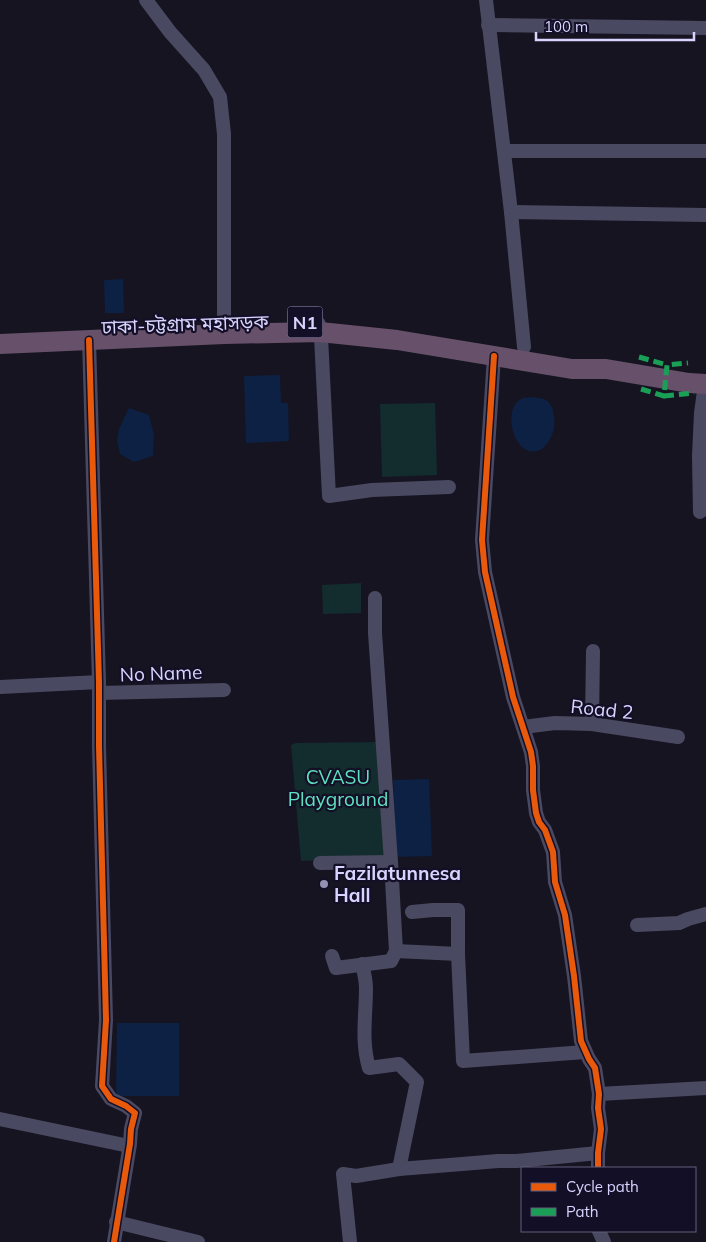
<svg xmlns="http://www.w3.org/2000/svg" width="706" height="1242" font-family="Mulish,'Noto Sans Bengali',sans-serif">
<rect width="100%" height="100%" fill="#161421"/>
<g fill="#132c2d">
<path d="M435 403 437 475 382 477 380 404Z"/>
<path d="M361 583V613L323 614 322 585Z"/>
<path d="M378 742 386 858 301 861 291 745 296 743Z"/>
</g>
<g fill="#0d2144">
<path d="M123 279 124 313H105L104 280Z"/>
<path d="M280 375 281 403H288L289 441 246 443 244 376Z"/>
<path d="M533 397C536 398 541 398 544 399 556 404 556 425 552 435 549 441 544 450 537 451 513 457 502 408 521 399 524 397 529 398 533 397Z"/>
<path d="M129 408 149 415 154 435 153 456 134 462 120 454 117 441 119 429Z"/>
<path d="M429 779 432 856 396 857 393 780Z"/>
<path d="M117 1023H179V1096H116Z"/>
</g>
<g fill="none" stroke-linecap="round" stroke-linejoin="round">
<g stroke="#4a4962" stroke-width="14">
<path d="M146 0 170 32 204 70 220 97 224 134V334"/>
<path d="M486 0 511 212 524 347"/>
<path d="M488 25 706 28"/>
<path d="M504 151H706"/>
<path d="M511 212 706 215"/>
<path d="M319 324 321 337 329 496 372 490 449 487"/>
<path d="M89 340 99 682V746L106 1020 102 1086 111 1099 126 1106 135 1113 131 1129 130 1144 114 1242"/>
<path d="M494 356 482 540 485 572 513 697 531 752 533 766V790L536 813 539 822 545 830 553 852 555 882 565 915 574 976 581 1041 589 1059 595 1068 599 1094 598 1108 601 1129 598 1153V1168"/>
<path d="M700 512 699 456 701 413 705 384"/>
<path d="M375 598V633L391 862"/>
<path d="M0 687 99 682"/>
<path d="M99 693 224 690"/>
<path d="M592 724 593 651"/>
<path d="M523 727 555 723 592 724 678 737"/>
<path d="M320 863 391 862 396 951 391 961 336 968 332 956"/>
<path d="M412 912 433 910H458V954L463 1061 585 1052"/>
<path d="M637 925 679 923 688 919 706 914"/>
<path d="M396 951 458 954"/>
<path d="M362 964C364 972 366 980 366 988 366 1015 361 1041 369 1068L399 1064 417 1082 399 1169"/>
<path d="M599 1094 706 1088"/>
<path d="M0 1119 129 1146"/>
<path d="M116 1222 198 1242"/>
<path d="M599 1231 604 1242"/>
<path d="M350 1242 343 1174 356 1176 399 1169 462 1164 498 1161H517L598 1153"/>
</g>
<path stroke="#67516a" stroke-width="20" d="M0 344 224 334 320 332 397 340 572 369H606L689 383 706 384"/>
<g stroke="#1a9f57" stroke-width="5" stroke-dasharray="10 5" stroke-linecap="butt">
<path d="M639 357 667 365"/>
<path d="M641 389 664 396 667 365 688 363"/>
<path d="M664 396 694 393"/>
</g>
<g stroke="#130f26" stroke-width="9">
<g id="cycleway">
<path d="M89 340 99 682V746L106 1020 102 1086 111 1099 126 1106 135 1113 131 1129 130 1144 114 1242"/>
<path d="M494 356 482 540 485 572 513 697 531 752 533 766V790L536 813 539 822 545 830 553 852 555 882 565 915 574 976 581 1041 589 1059 595 1068 599 1094 598 1108 601 1129 598 1153V1168"/>
</g>
</g>
<use href="#cycleway" stroke="#e8590c" stroke-width="6"/>
</g>
<circle fill="#9591b1" stroke="#130f26" stroke-width="2" cx="324" cy="884" r="5"/>
<g text-anchor="middle" dominant-baseline="central" stroke-width="4.5" stroke-linejoin="round" paint-order="stroke">
<rect fill="#130f26" stroke="#9e99be" stroke-width="1" x="287.5" y="306.5" width="35" height="31" rx="4"/>
<g font-size="18" font-weight="bold" fill="#d9d4ff">
<text x="305" y="322">N1</text>
</g>
<g font-size="19" fill="#d9d4ff" stroke="#130f26">
<text transform="translate(185 324) rotate(-2)">ঢাকা-চট্টগ্রাম মহাসড়ক</text>
<text transform="translate(161 673) rotate(-2)">No Name</text>
<text transform="translate(602 709) rotate(6)">Road 2</text>
</g>
<g font-size="19" fill="#5fe0c0" stroke="#130f26">
<text x="338" y="777">CVASU<tspan x="338" dy="22">Playground</tspan></text>
</g>
<g font-size="19" font-weight="bold" fill="#d9d4ff" stroke="#130f26" text-anchor="start">
<text x="334" y="873">Fazilatunnesa<tspan x="334" dy="22">Hall</tspan></text>
</g>
</g>
<rect x="521" y="1167" width="175" height="65" fill="#130f26" stroke="#625e7d"/>
<rect x="531" y="1183" width="25" height="8" fill="#e8590c" stroke="#625e7d"/>
<text x="566" y="1192" font-size="15" fill="#d9d4ff">Cycle path</text>
<rect x="531" y="1208" width="25" height="8" fill="#1a9f57" stroke="#625e7d"/>
<text x="566" y="1217" font-size="15" fill="#d9d4ff">Path</text>
<path d="M536 32v8h158v-8" fill="none" stroke="#d9d4ff" stroke-width="2.5"/>
<text x="544" y="32" font-size="15" fill="#d9d4ff" stroke="#130f26" stroke-width="4" paint-order="stroke">100 m</text>
</svg>
